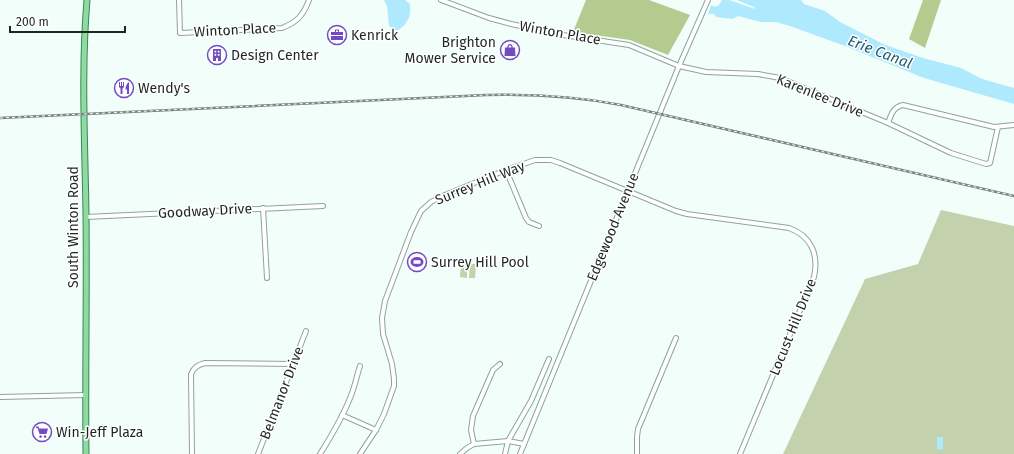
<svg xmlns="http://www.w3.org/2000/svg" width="1014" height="454" font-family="'Fira Sans',sans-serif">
<rect width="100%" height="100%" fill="#f1fefa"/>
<g fill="#c3d1ad">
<path d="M941 210 1014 226V454H783L865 279 918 264Z"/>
<path d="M461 263 467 264V278L460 277Z"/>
<path d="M470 264H476L475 278H469Z"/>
</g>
<g fill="#b4cb8f">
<path d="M586 0H649L690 15 668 55 630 40 573 32Z"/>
<path d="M923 0H941L925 48 909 39Z"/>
</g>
<g fill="#aee9fe">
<path d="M384 0H405L410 4C411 17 408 24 397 31L389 26 387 6Z"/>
<path d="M722 0H729L755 9 754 7 737 0H801L804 4 825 11 840 22 883 44 923 58 961 68 982 79 1014 88V104L924 78 845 46 790 26 776 22H761L738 16 733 19 716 17 714 14H708L711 5 715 7 719 5Z"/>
<path d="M937 437H943V449L937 450Z"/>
</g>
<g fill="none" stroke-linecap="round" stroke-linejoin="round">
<g stroke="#8fa39c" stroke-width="6">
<g id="minor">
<path d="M179 0 180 33 282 28C297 22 303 16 309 0"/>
<path d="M441 0 489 18 511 24 563 35 629 45 679 66 706 72 758 74 780 78 888 123 951 153 986 164 990 163 998 127"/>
<path d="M888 123C891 115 893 107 903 105L994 127 1014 125"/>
<path d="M506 170 526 218 529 222 539 226"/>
<path d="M263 208 267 278"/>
<path d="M86 217 323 206"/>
<path d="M0 397 86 395"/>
<path d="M342 415 376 430"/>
<path d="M474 444 471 430 473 416 493 370 500 364"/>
<path d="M192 454 191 374C194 367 198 365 205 363L293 364"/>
<path d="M258 454 306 331"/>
<path d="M320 454C332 435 344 415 352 393 355 385 357 375 360 366"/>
<path d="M360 454 376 430 384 414 394 386V379L392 364 383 334 382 318 385 301 411 232 421 211 431 202 440 197 506 170 535 160H551L560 163 676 211 687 214 789 228C811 236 819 254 814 277L740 454"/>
<path d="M460 454 467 448 474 444 508 441 524 444"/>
<path d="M505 454 508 441 531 401 549 359"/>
<path d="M520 454 679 66 708 0"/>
<path d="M637 454V437L638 429 676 338"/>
</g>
</g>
<g stroke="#378a50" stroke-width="7">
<path id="major" d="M86 454C85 374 87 295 86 215 85 143 81 71 87 0"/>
</g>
<use href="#minor" stroke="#fff" stroke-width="4"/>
<use href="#major" stroke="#8fd9a4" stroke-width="5"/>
<g stroke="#7a8482" stroke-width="2.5">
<path id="rail" d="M0 118 486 95C533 94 574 96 621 105L1014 196"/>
</g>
<use href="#rail" stroke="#fff" stroke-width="1" stroke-dasharray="3" stroke-linecap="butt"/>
</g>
<defs>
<g id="office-ring" transform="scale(1)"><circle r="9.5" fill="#fff" stroke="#734cc4" stroke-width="1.5"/><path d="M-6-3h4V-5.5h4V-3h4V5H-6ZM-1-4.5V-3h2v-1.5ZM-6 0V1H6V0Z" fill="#734cc4"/></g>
<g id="shop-ring" transform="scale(1)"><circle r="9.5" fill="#fff" stroke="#734cc4" stroke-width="1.5"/><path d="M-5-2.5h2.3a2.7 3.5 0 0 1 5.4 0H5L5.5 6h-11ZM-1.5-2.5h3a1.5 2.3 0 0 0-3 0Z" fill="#734cc4"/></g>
<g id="building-ring" transform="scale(1)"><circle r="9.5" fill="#fff" stroke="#734cc4" stroke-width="1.5"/><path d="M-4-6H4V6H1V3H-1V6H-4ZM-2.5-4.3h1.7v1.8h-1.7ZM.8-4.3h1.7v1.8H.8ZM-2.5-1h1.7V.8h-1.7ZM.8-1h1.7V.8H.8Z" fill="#734cc4"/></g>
<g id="restaurant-ring" transform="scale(1)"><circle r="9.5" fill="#fff" stroke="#734cc4" stroke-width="1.5"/><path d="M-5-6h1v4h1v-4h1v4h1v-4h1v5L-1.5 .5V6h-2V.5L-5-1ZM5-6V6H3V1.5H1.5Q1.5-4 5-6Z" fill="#734cc4"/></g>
<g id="stadium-ring" transform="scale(1)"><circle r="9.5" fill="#fff" stroke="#734cc4" stroke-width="1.5"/><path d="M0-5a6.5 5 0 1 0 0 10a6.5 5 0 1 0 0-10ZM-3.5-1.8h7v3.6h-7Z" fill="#734cc4"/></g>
<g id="supermarket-ring" transform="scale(1)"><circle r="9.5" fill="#fff" stroke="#734cc4" stroke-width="1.5"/><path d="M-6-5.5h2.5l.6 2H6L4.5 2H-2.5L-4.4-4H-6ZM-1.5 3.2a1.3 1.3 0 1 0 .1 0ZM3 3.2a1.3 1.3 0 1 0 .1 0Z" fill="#734cc4"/></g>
</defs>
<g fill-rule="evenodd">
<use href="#office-ring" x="337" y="35"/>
<use href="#shop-ring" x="510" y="50"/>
<use href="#building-ring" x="217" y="55"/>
<use href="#restaurant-ring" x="124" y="88"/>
<use href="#stadium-ring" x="417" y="262"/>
<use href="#supermarket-ring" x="42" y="432"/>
</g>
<g text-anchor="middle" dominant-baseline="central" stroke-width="3" stroke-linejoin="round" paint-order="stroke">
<g font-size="14" fill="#1e2624" stroke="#fff">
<text transform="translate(235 30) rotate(-3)">Winton Place</text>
<text transform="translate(560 33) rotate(10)">Winton Place</text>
<text transform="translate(820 96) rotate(22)">Karenlee Drive</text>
<text transform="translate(480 183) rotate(-22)">Surrey Hill Way</text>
<text transform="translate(205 211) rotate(-3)">Goodway Drive</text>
<text transform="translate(73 227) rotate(-90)">South Winton Road</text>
<text transform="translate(613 227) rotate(-68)">Edgewood Avenue</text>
<text transform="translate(793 327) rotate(-68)">Locust Hill Drive</text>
<text transform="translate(282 393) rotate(-69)">Belmanor Drive</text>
</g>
<g font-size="14" fill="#1e2624" stroke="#fff" text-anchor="start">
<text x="351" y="35">Kenrick</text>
<text x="496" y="42" text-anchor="end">Brighton<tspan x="496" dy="16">Mower Service</tspan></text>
<text x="231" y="55">Design Center</text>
<text x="138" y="88">Wendy's</text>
<text x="431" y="262">Surrey Hill Pool</text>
<text x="56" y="432">Win-Jeff Plaza</text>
</g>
<g font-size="15" font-style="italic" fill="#1f5c6e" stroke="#fff">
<text transform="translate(880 52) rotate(21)">Erie Canal</text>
</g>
</g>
<path d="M10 26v6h115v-6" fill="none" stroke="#1e2624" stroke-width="2"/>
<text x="16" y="26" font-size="12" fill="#1e2624" stroke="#ffffff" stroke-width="3" paint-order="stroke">200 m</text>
</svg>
